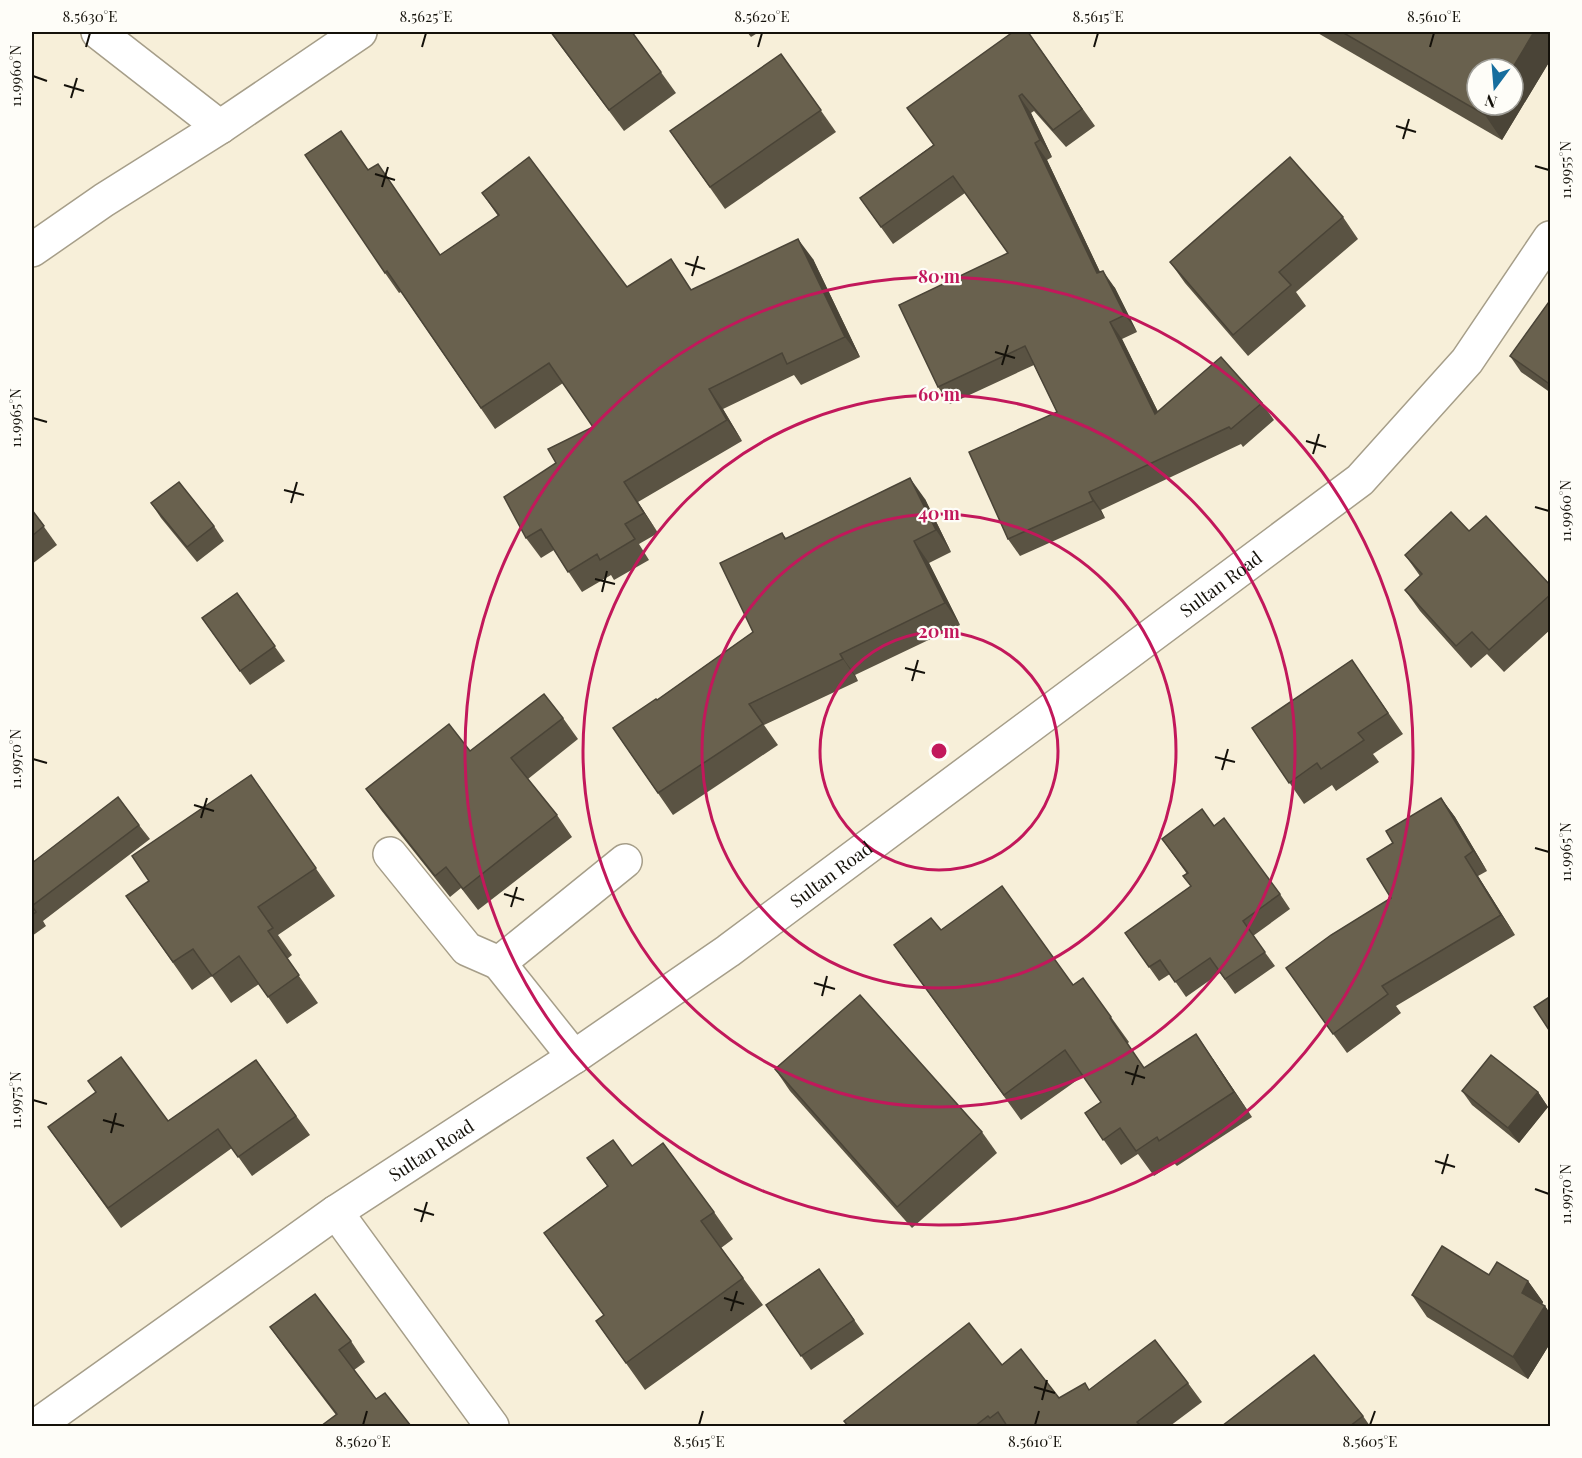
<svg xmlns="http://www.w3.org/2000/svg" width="1582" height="1458" font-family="'Playfair Display',serif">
<rect width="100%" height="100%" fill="#f7efd9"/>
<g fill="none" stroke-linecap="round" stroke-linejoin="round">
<g stroke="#a69e89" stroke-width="36">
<g id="minor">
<path d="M98 32 220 127"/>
<path d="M32 250 104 200 220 127 360 32"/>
<path d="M390 854 467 949 499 963"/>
<path d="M574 1057 499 963 625 861"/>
<path d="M336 1212 492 1426"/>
<path id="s1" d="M36 1426 336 1212 574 1057 728 951 1360 480 1467 361 1550 238"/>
</g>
</g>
<use href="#minor" stroke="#fff" stroke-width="33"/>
</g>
<g fill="#5a5343">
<path d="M550 32H632L676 93 624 131Z"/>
<path d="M747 32H759L751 37Z"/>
<path d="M1028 32 1095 126 1066 147 1034 111 1031 113 1052 157 1047 160 1100 272 1115 288 1137 332 1122 339 1158 412 1262 403 1274 420 1243 447 1241 444 1101 510 1105 518 1020 556 1008 539 1057 412 1034 365 950 404 938 387 1008 253 965 193 893 244 860 198 933 145Z"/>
<path d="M1316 32H1551V59L1502 140Z"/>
<path d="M781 54 836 132 725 209 670 131Z"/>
<path d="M368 170 440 255 498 216 482 193 627 287 692 290 813 259 860 357 801 385 794 375 723 409 742 441 638 502 658 533 639 544 649 560 614 580 611 575 582 592 554 550 541 558 526 538 556 463 593 427 563 383 495 429 401 292 399 293 385 273Z"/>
<path d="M1343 217 1358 239 1296 292 1306 306 1248 356 1185 283 1170 262Z"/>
<path d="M1551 299V393L1521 372 1510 356Z"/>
<path d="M925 499 951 552 929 563 960 625 855 675 858 681 764 725 778 745 673 815 613 728 657 700 753 632 782 533 786 538Z"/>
<path d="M151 503 214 526 224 541 197 562 161 518Z"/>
<path d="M32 510 57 545 32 564Z"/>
<path d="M1469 531 1551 586V629L1504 672 1487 654 1471 668 1420 611 1405 590 1420 576 1405 555Z"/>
<path d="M237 593 285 661 250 685 202 618Z"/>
<path d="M1352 660 1403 734 1373 754 1379 762 1336 791 1332 785 1304 804 1252 728Z"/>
<path d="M563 718 578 739 528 779 557 815 572 837 478 910 461 888 450 897 381 810 366 789Z"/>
<path d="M251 775 335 896 278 935 292 955 287 959 318 1003 287 1024 259 984 231 1003 212 976 192 990 126 896 149 881Z"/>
<path d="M1441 798 1455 817 1487 871 1478 876 1515 935 1396 1006 1401 1013 1347 1053 1300 988 1391 898 1393 843Z"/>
<path d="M139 825 150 839 43 921 46 926 32 936V863Z"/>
<path d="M1214 826 1280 894 1290 909 1253 936 1275 966 1235 994 1220 973 1186 997 1170 974 1159 981 1125 933 1191 887 1187 874 1162 839Z"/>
<path d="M941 930 1073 985 1111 1017 1129 1042 1127 1044 1144 1068 1213 1059 1252 1117 1177 1166 1174 1163 1154 1176 1138 1154 1121 1165 1085 1113 1101 1102 1083 1076 1021 1120 894 945Z"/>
<path d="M256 1060 310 1135 252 1176 232 1148 121 1228 48 1127 168 1121Z"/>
<path d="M775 1069 982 1132 997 1153 912 1228 790 1091Z"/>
<path d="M1462 1091 1538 1092 1548 1107 1519 1143 1472 1105Z"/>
<path d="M587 1158 632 1166 714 1212 733 1239 721 1248 763 1305 645 1390 596 1321 604 1315 544 1233 607 1186Z"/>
<path d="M819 1269 864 1334 811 1370 766 1305Z"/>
<path d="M1489 1275 1528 1281 1543 1302 1542 1305 1545 1306 1551 1315V1342L1528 1379 1427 1317 1412 1295Z"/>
<path d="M270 1327 351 1341 365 1362 354 1370 376 1399 411 1426 336 1415 285 1348Z"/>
<path d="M1002 1365 1059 1398 1090 1390 1188 1383 1202 1402 1170 1426H848Z"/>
<path d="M1363 1416 1370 1426H1222Z"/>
</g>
<g fill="#4a4437">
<path d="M1534 32H1551V59L1502 140 1485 115 1490 105H1513V69H1512Z"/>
<path d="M1019 96 1031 113 1052 157 1040 140Z"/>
<path d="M1035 143 1047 160 1109 291 1097 273Z"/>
<path d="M798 239 813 259 860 357 845 337Z"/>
<path d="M1103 271 1115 288 1137 332 1125 315Z"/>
<path d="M1110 322 1122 339 1168 432 1155 414Z"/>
<path d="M709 389 723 409 742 441 727 420Z"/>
<path d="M910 478 925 499 951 552 936 530Z"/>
<path d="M624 482 638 502 658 533 644 513Z"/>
<path d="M1089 492 1101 510 1105 518 1093 501Z"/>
<path d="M914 541 929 563 960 625 945 603Z"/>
<path d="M840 654 855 675 858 681 843 659Z"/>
<path d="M1441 798 1455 817 1487 871 1473 851Z"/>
<path d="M1465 857 1478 876 1515 935 1501 915Z"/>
<path d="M1196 1034 1213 1059 1252 1117 1234 1092Z"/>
<path d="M1538 1092 1548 1107 1519 1143 1508 1128Z"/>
<path d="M1528 1281 1543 1302 1537 1314 1522 1293Z"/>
<path d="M1545 1306 1551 1315V1342L1528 1379 1513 1357Z"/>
</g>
<g fill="#69614e" stroke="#4a4437" stroke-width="1.5">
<path d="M551 32H632L661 72 609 110Z"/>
<path d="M1013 32H1028L1082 109 1053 130 1022 94 1019 96 1040 140 1035 143 1097 273 1103 271 1125 315 1110 322 1155 414 1221 357 1262 403 1231 429 1229 427 1089 492 1093 501 1008 539 969 452 1057 412 1025 346 938 387 899 305 1008 253 953 176 881 227 860 198 934 145 907 108Z"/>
<path d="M1342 32H1534L1512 69H1477V105H1490L1485 115Z"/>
<path d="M781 54 821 110 710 187 670 131Z"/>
<path d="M341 131 368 170 378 164 440 255 499 215 482 193 529 157 627 287 671 259 691 290 798 239 845 337 787 364 782 353 709 389 727 420 624 482 644 513 625 524 635 539 600 560 597 554 568 572 541 529 526 538 504 497 556 463 548 449 593 427 549 363 481 408 387 271 385 273 305 155Z"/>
<path d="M1290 157 1343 217 1279 272 1291 285 1233 335 1170 262Z"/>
<path d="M1551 299V385L1510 356Z"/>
<path d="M910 478 936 530 914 541 945 603 840 654 843 659 749 704 763 724 658 793 613 728 656 699 657 700 753 632 720 563 782 533 785 539Z"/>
<path d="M179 482 214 526 187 547 151 503Z"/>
<path d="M32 510 44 526 32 536Z"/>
<path d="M1451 512 1469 531 1486 516 1551 586V594L1489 650 1472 632 1456 646 1405 590 1422 574 1405 555Z"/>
<path d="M237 593 275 646 240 671 202 618Z"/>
<path d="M1352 660 1388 713 1358 733 1364 740 1321 769 1317 763 1289 783 1252 728Z"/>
<path d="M544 694 563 718 511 758 557 815 463 889 446 867 435 876 366 789 449 724 470 751Z"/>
<path d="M251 775 316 868 258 907 273 928 268 931 299 975 268 997 239 956 212 976 193 949 173 962 126 896 149 881 132 856Z"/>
<path d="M118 797 139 825 32 906 36 912 32 915V863Z"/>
<path d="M1441 798 1473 851 1465 857 1501 915 1382 986 1388 994 1333 1034 1286 968 1331 935 1391 898 1367 859 1393 843 1386 831Z"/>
<path d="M1202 809 1214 826 1224 818 1280 894 1243 921 1265 952 1225 979 1210 958 1175 982 1160 960 1149 967 1125 933 1191 886 1183 876 1188 873 1162 839Z"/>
<path d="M1002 886 1073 985 1083 978 1111 1017 1110 1018 1144 1068 1196 1034 1234 1092 1159 1141 1157 1137 1136 1151 1120 1128 1103 1140 1085 1113 1101 1102 1065 1050 1004 1095 894 945 931 918 941 930Z"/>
<path d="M860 995 982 1132 897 1207 775 1069Z"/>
<path d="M1551 996V1033L1534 1007Z"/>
<path d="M1491 1055 1538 1092 1508 1128 1462 1091Z"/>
<path d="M121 1057 168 1121 256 1060 296 1116 238 1157 218 1129 108 1208 48 1127 96 1092 88 1081Z"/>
<path d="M613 1140 632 1166 663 1143 714 1212 701 1221 743 1278 626 1363 596 1321 604 1315 544 1233 608 1186 587 1158Z"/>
<path d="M1442 1246 1489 1275 1497 1262 1528 1281 1522 1293 1545 1306 1513 1357 1412 1295Z"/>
<path d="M819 1269 854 1320 801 1356 766 1305Z"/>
<path d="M315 1294 351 1341 339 1350 376 1399 385 1393 411 1426H321L337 1414 270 1327Z"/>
<path d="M969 1323 1002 1365 1021 1349 1059 1398 1085 1383 1089 1390 1155 1340 1188 1383 1137 1422 1141 1426H1007L998 1412 990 1418 988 1416 975 1426H848L844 1421Z"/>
<path d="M1314 1355 1363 1416 1350 1426H1222Z"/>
</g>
<path fill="none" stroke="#14110a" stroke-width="2" d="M86 47 90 33M422 47 426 33M758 47 762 33M1094 47 1098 33M1430 47 1434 33M33 76 47 81M64 85 84 91M71 98 77 78M1396 126 1416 132M1403 139 1409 119M1535 166 1549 170M375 174 395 180M382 187 388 167M685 263 705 269M692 276 698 256M995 352 1015 358M1002 365 1008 345M33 418 47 422M1306 441 1326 447M1313 454 1319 434M284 490 304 495M291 503 297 482M1535 507 1549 511M595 579 615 584M602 592 607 571M905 668 925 673M912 681 918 660M1215 757 1235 762M33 759 47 763M1222 770 1228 749M194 805 214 811M201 818 207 798M1535 848 1549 852M504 894 524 900M511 907 517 887M814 983 835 989M822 996 827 976M1125 1072 1145 1078M1132 1085 1138 1065M33 1100 47 1104M103 1120 124 1126M111 1133 116 1113M1435 1161 1455 1167M1442 1174 1448 1154M1535 1189 1549 1194M414 1209 434 1215M421 1222 427 1202M724 1298 744 1304M731 1311 737 1291M1034 1387 1055 1393M1042 1400 1047 1380M363 1425 367 1411M699 1425 703 1411M1035 1425 1039 1411M1370 1425 1375 1411"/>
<g fill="none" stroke="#c2185b" stroke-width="3">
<circle cx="939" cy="751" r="119"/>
<circle cx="939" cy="751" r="237"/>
<circle cx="939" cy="751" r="356"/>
<circle cx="939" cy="751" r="474"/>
</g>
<g text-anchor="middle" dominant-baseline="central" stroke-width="4.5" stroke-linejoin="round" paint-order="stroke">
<g font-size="18" fill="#14110a" stroke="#fefdf8">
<text stroke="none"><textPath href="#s1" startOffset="1454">Sultan Road</textPath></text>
<text stroke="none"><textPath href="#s1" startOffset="968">Sultan Road</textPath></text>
<text stroke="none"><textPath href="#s1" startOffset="482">Sultan Road</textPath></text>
</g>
</g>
<circle cx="939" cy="751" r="9" fill="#c2185b" stroke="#fefdf8" stroke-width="3"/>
<g font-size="18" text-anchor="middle" font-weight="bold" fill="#c2185b" stroke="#fefdf8" stroke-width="4.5" stroke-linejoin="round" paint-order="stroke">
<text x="939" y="283">80 m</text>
<text x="939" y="401">60 m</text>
<text x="939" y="520">40 m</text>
<text x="939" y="638">20 m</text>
</g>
<rect width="1582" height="1458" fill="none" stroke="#fefdf8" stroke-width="66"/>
<g transform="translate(1495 87) rotate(196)"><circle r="28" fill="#fefdf8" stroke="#a09f99" stroke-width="1.5"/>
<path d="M0-4.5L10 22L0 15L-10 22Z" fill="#176e9e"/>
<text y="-9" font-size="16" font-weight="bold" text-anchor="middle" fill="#14110a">N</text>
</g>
<rect x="33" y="33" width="1516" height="1392" fill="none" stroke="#14110a" stroke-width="2"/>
<g font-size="15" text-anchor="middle" fill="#14110a">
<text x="90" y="22">8.5630°E</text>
<text x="426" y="22">8.5625°E</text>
<text x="762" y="22">8.5620°E</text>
<text x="1098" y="22">8.5615°E</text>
<text x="1434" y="22">8.5610°E</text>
<text transform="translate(16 76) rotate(-90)" y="5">11.9960°N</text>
<text transform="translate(1566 170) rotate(-90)" y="5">11.9955°N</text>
<text transform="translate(16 418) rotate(-90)" y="5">11.9965°N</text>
<text transform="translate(1566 511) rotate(-90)" y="5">11.9960°N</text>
<text transform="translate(16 759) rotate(-90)" y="5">11.9970°N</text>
<text transform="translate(1566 852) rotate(-90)" y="5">11.9965°N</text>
<text transform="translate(16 1100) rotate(-90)" y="5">11.9975°N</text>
<text transform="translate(1566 1194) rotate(-90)" y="5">11.9970°N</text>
<text x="363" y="1447">8.5620°E</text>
<text x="699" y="1447">8.5615°E</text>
<text x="1035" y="1447">8.5610°E</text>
<text x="1370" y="1447">8.5605°E</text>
</g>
</svg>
